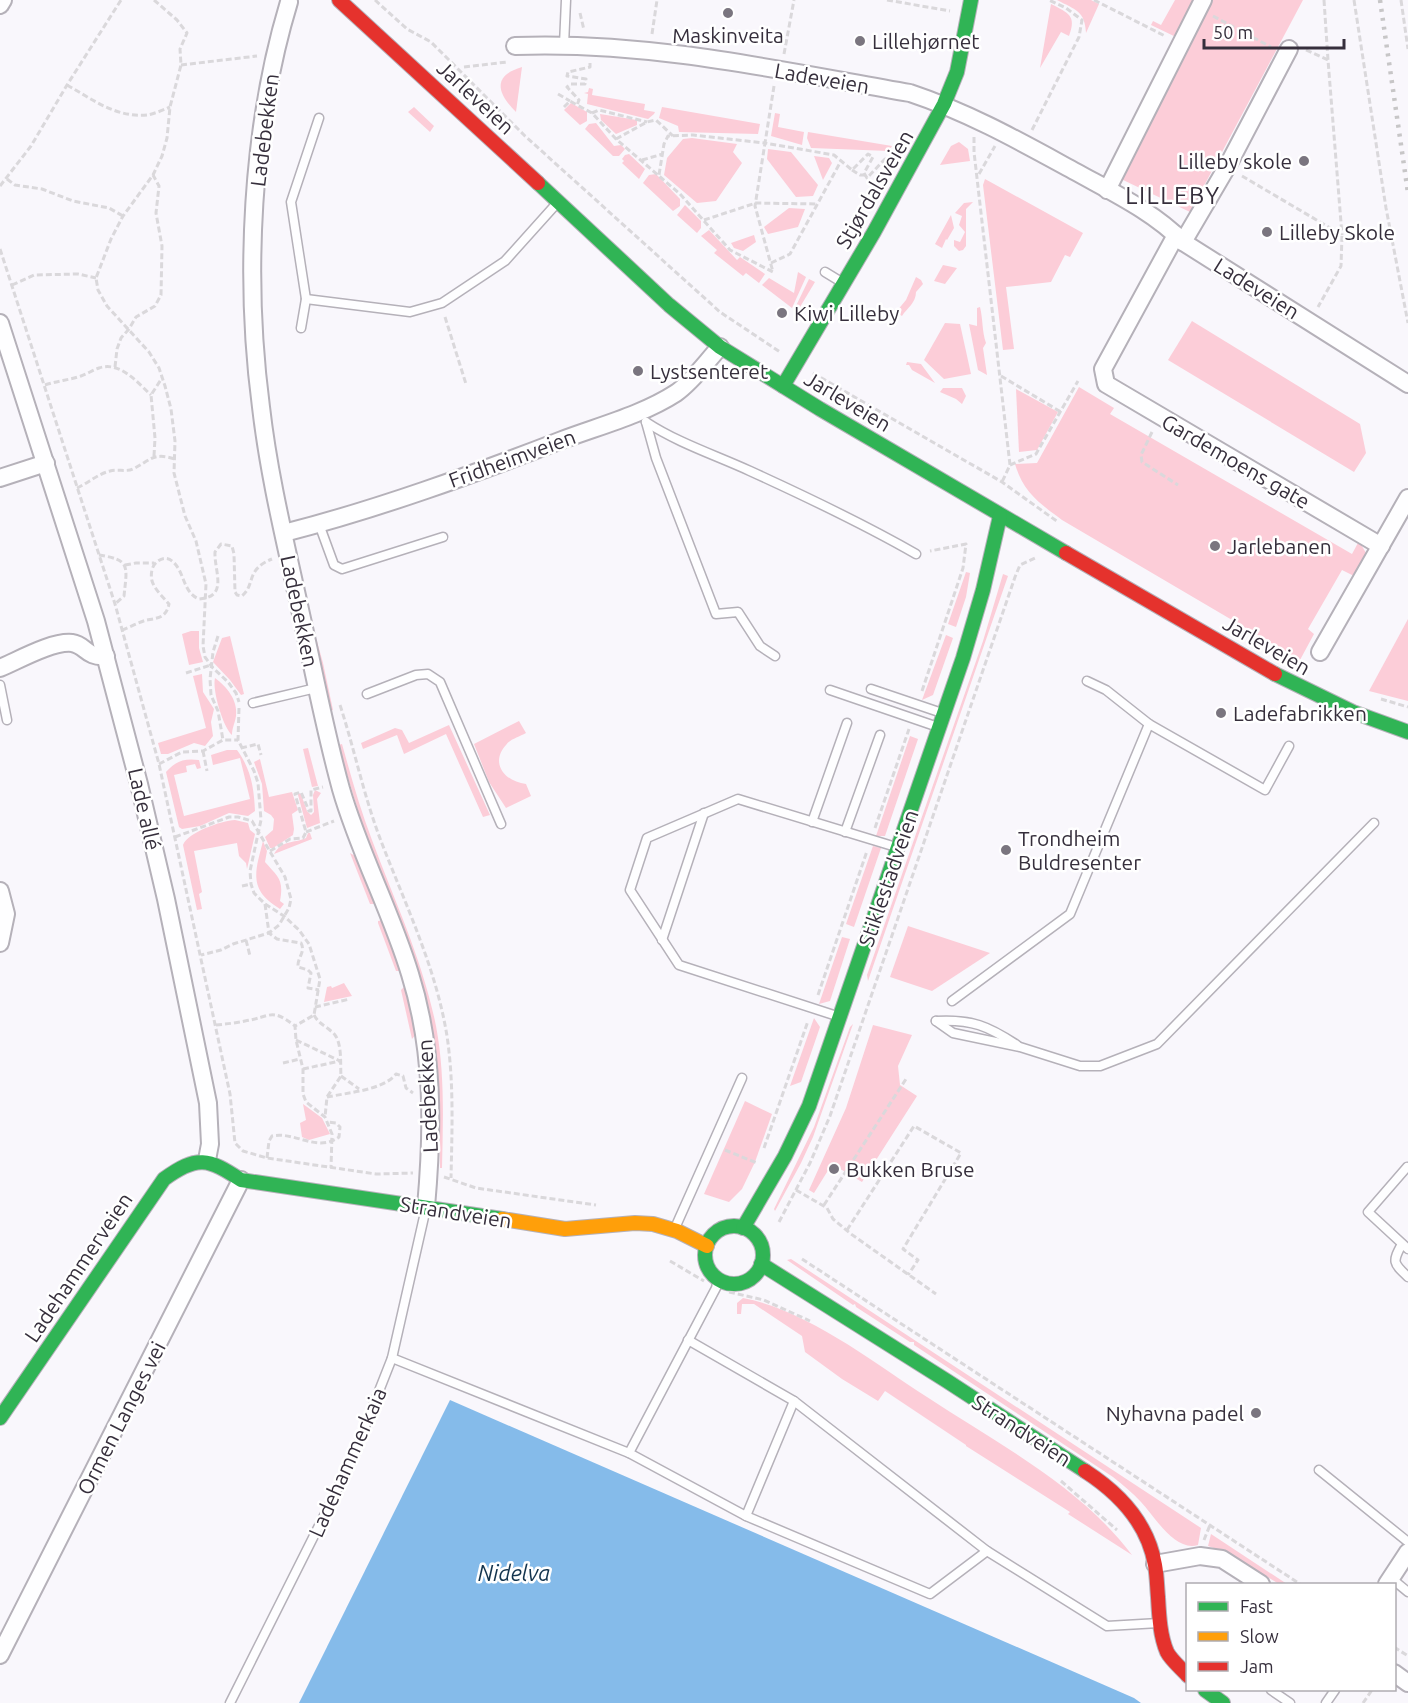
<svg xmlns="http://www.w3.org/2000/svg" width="1408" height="1703" font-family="Ubuntu,sans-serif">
<rect width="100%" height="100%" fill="#f9f7fc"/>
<g fill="#fccdd8">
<path d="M1057 0H1091L1099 4 1086 33C1085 11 1076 10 1057 0Z"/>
<path d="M1175 0H1198L1178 38 1151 25 1153 21 1161 25Z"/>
<path d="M1213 0H1303L1190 212 1121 179Z"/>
<path d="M1051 4C1068 13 1077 15 1069 36L1061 32 1040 68Z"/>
<path d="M522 67 516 112C498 94 491 76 522 67Z"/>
<path d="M589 88 593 89 592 95 645 104 644 110 655 112 654 114 648 119 587 104 588 94 584 93 588 92Z"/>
<path d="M571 103 587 112V121L580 125 564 110Z"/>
<path d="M414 107 434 126 430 132 408 112Z"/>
<path d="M662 107 760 124 758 134 679 132 678 126 659 118Z"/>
<path d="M775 113 780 114 778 127 804 132 802 145 771 136Z"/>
<path d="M600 114 637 120V125L616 134 601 120Z"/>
<path d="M596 123 614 146 621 145 625 149 619 156H613L585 129 589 124Z"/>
<path d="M808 132 892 146 889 151 811 148 807 138Z"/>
<path d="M692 138 737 144 733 152 742 163 716 201 697 203 664 175 667 158 683 139Z"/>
<path d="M959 142 968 149 970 161 940 165 951 146Z"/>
<path d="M768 149 791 152 818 185 813 196 796 197 767 159Z"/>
<path d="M629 154 645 169 639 179 622 163 624 161 622 159 625 155Z"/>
<path d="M814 156 829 158 832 163 823 180Z"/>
<path d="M656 174 680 199V206L673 211 643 183 649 175Z"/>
<path d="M985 179 1083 233 1070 257 1065 255 1051 282 1006 287 1014 349 1003 350 983 185Z"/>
<path d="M973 202 966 209V246L963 250 959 251 954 246V240L960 242 965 232 959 225 962 216 955 213 964 203Z"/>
<path d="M685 205 701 221V228L697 233 677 215Z"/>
<path d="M789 208 805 209 798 227 768 234 764 227Z"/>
<path d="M951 215 954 228 947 240 946 239 942 248 935 244Z"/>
<path d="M709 230 737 260 740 257 765 274 759 283 746 273 743 276 714 253 717 250 701 236Z"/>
<path d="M754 235 756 242 743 251 734 248 731 243Z"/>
<path d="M943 265 957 268 945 284 934 281Z"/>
<path d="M798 272 806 277 792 308 762 285 769 278 794 293Z"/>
<path d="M916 277 921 280 923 284 916 292C916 303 907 308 902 316L896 312 906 300Z"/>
<path d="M809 279 815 282 797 312 794 310Z"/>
<path d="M980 307C983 319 982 332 986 343L983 348 987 375 978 370 969 324 977 326V308Z"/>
<path d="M1192 321 1360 424 1366 453 1354 472 1168 360Z"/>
<path d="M945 323 960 324 971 374 944 379 924 360Z"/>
<path d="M907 362 921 364 935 383 912 370 909 365H906Z"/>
<path d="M1079 387 1114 408 1110 414 1352 554 1359 541 1366 553 1354 576 1342 570 1308 629 1314 634 1300 660 1062 520C1039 503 1023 492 1015 464L1037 463Z"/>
<path d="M943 388H962L966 396 962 404 956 399 940 392Z"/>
<path d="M1016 389 1058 412 1037 450 1019 452Z"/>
<path d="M966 572 970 573 966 597 956 627 948 624Z"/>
<path d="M1003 574 1008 576 868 981 867 975 983 641Z"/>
<path d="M308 609 323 663 333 710 330 711Z"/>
<path d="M1408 619V701L1369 691Z"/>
<path d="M191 631H199V648L203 662 189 665 182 634Z"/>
<path d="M946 635 953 638 933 695 922 700Z"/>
<path d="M230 636 244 694 241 695 230 680 213 662 222 638Z"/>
<path d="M202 674 203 692 214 709 211 722 213 736 205 746 194 743 168 754H161L158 743 206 728 193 676Z"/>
<path d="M215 678C227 687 238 700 236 716 235 723 232 728 232 735 223 727 212 690 215 678Z"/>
<path d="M519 721 526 733C519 737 510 739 506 745 489 764 506 782 526 784L531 796 506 808 489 782 474 744Z"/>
<path d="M449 725 490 815 483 817 446 734 404 754 397 735 363 749 361 743 395 728 402 730 409 743Z"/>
<path d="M910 736 918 739 885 836H876Z"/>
<path d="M342 744C351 776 360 809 372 840 395 902 423 961 436 1026 445 1073 443 1121 442 1168H440L438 1069 432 1027 421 982 408 943 367 840 338 745Z"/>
<path d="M308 748 318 786 312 787 303 749Z"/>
<path d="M227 750H237C251 769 254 788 255 811L248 816 229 813 200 826 182 829 179 827 166 772C176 761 184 758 199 760L201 768 197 769 195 764 186 766 187 772 174 775 184 816 250 799 240 758 213 765 211 755Z"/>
<path d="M260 759 269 797 292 792 298 810 292 814 294 829 293 835 273 848H270L265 837 273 830 274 819 271 815 264 811 262 784 254 762Z"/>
<path d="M315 790 321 793 317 799 320 823 307 828 298 795V793L301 794 307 811 311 815 314 812 313 795Z"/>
<path d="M235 820 248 823 250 830 255 834 247 869 246 863 239 856 237 843 194 851 202 892 199 894 202 909 197 910 183 845C188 832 221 821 235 820Z"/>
<path d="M308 833H310L312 839 274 854C283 839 293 844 306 838Z"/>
<path d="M263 841 267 851 265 862C278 877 284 879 280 901L284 904 280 909C248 890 255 872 263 841Z"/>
<path d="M873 846 881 848 854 927 846 924Z"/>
<path d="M350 853 357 857 375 902 374 904H370Z"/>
<path d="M383 920 401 969 399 971H396L378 923V921Z"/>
<path d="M908 926 990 953 932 991 890 977Z"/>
<path d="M842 937 850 939 830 1001 819 1004Z"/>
<path d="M344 983 352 996 324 1002 327 987 331 986 332 988Z"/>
<path d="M404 987 407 988 417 1033 412 1039 401 990Z"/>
<path d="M814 1018 820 1027 801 1082 790 1086Z"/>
<path d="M853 1024 813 1137 801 1163 775 1211 774 1209 814 1127 850 1027Z"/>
<path d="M873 1025 912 1035 898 1066 900 1085 917 1096 862 1182 832 1164 814 1193 809 1190 846 1108Z"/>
<path d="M745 1101 772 1114 755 1162 742 1189 729 1202 704 1194Z"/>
<path d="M303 1104 322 1118 330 1134 309 1140 302 1137 300 1123 306 1120Z"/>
<path d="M791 1259 1201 1528 1198 1545C1175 1552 1155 1517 1141 1502 1133 1493 1123 1485 1113 1477L914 1345V1342H910L856 1307 855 1304 853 1305 787 1260Z"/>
<path d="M743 1298C807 1310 873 1362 927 1397 998 1444 1080 1486 1132 1555L1068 1514 1070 1512 966 1446V1445L885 1391 878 1401 842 1379 805 1352 802 1336 754 1304H742L741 1314H737V1303Z"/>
<path d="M1211 1534 1287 1584H1279L1231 1554 1208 1546Z"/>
</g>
<path fill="#85bbea" d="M450 1400 1134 1698 1141 1703H299Z"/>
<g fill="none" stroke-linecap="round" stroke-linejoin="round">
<g stroke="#b5b1b9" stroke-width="11">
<g id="lane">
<path d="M564 45 566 0"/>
<path d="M825 272 843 283"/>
<path d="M306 299 291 202 319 118"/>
<path d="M301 328 306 299 410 312 442 303 505 261 558 202"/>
<path d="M646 422C678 443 715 455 750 471 807 497 862 523 916 554"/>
<path d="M646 422 656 458 716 614 738 612 760 646 775 656"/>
<path d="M319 524 334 565 342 569 443 537"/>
<path d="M1087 681 1106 690 1149 724"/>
<path d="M0 685 7 720"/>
<path d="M871 689 942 713"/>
<path d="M830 690 938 727"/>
<path d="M367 694 416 675 428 674 440 682 501 824"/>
<path d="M253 703 316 688"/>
<path d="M812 822 847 723"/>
<path d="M845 832 880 735"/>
<path d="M662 940 704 813"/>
<path d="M952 1001 1070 914 1149 724 1265 790 1289 746"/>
<path d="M840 1017 679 965 630 890 647 838 738 799 896 847"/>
<path d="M936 1021 953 1033 1020 1047 1080 1066H1100L1157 1044 1374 823"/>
<path d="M936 1021C972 1019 988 1026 1017 1045"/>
<path d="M1408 1168 1407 1167 1368 1212 1408 1249"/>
<path d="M675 1228 742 1078"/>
<path d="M1402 1244C1392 1262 1393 1263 1408 1277"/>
<path d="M688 1340 794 1401 987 1551 1107 1626 1159 1623"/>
<path d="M392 1358 629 1453 716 1288 718 1279"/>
<path d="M629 1453 746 1516 930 1594 987 1551"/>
<path d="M1319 1470 1408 1542"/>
<path d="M746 1516 794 1401"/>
<path d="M1391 1578 1408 1592"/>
<path d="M1271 1690 1290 1703"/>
<path d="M230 1703 351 1462 392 1358 426 1208"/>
<path d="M1326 1703 1335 1690"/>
</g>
</g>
<g stroke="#b5b1b9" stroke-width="20">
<g id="street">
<path d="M289 2C251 127 244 278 261 407 269 477 286 545 301 614 314 672 325 731 341 789 359 852 391 911 410 974 434 1050 433 1129 426 1207"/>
<path d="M0 5 3 0"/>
<path d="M515 46C649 41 778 70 910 93 970 113 1021 142 1076 172 1112 192 1154 212 1183 242L1408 384"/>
<path d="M1107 190 1203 0"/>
<path d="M1176 235 1103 369 1106 384 1381 546"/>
<path d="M1183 242 1227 167 1289 49"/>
<path d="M0 323 96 621 139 784 166 899 208 1103 210 1144 207 1160"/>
<path d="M0 478 46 463"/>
<path d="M284 533C378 509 471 475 562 440 599 426 642 415 676 393 693 381 706 362 720 347"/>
<path d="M1320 652 1408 498"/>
<path d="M0 668C19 660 52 641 72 643 86 645 86 658 106 656"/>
<path d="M0 891 6 914 0 943"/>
<path d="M1155 1564 1200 1556 1222 1559 1261 1584"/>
<path d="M1387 1584 1408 1552"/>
<path d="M0 1655 241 1180"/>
<path d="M1394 1673 1408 1683"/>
</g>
</g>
<g stroke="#b5b1b9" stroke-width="16">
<g id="fast">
<path d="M538 183 669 305 720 347 820 409 1066 553"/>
<path d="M783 386 874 232 944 104 957 72 971 0"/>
<path d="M1275 674 1353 712 1408 732"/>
<circle cx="734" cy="1255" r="29"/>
<path d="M743 1228 785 1156 809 1106 963 658 983 590 1000 516"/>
<path d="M761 1264 947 1381 1085 1471"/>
<path d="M0 1418 164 1179C197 1155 208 1158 241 1180L502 1219"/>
<path d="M1205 1690 1223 1703"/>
</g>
</g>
<g stroke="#b5b1b9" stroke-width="16">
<path id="slow" d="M502 1219 565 1229 635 1223 653 1224 677 1231 707 1246"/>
</g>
<g stroke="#b5b1b9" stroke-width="16">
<g id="jam">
<path d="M339 0 538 183"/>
<path d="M1066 553 1275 674"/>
<path d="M1085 1471C1119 1493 1148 1524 1155 1565 1157 1576 1157 1587 1158 1597 1159 1615 1160 1636 1167 1652 1171 1660 1182 1669 1188 1676"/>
</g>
</g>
<g stroke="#dad8db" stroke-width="3" stroke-dasharray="6 3" stroke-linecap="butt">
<path d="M154 0 177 20 187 33 180 49 181 65 170 107 167 138 162 156 153 175 123 216 111 239 96 278 98 290 107 306 149 352 159 368 165 386 171 409 175 441 174 473 185 516 196 541 206 584 203 646 205 657 213 668 228 682 236 693 239 702"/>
<path d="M375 0 407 29 431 42 525 136 720 312 780 352"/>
<path d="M887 0 950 11"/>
<path d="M1094 0 1165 36"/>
<path d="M1324 0 1328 60"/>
<path d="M1354 0 1386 208 1408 323"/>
<path d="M1401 0 1408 49"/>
<path d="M580 13 584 30"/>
<path d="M1213 16 1271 47"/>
<path d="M652 34 657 0"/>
<path d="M1306 50 1328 60 1342 235"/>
<path d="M784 54 794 0"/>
<path d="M590 63V67L568 72 567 76 586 79 585 84H571L567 87 579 100 577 105 592 113 616 139 680 194 730 250 773 272 755 206 765 143 693 135 668 136 664 144 659 175"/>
<path d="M181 65 257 56"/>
<path d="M464 67 507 62"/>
<path d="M67 85C92 99 116 118 147 115 154 114 163 110 170 107"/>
<path d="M774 86 765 143 834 155 852 170 868 154 873 157 864 173 867 178 885 159 890 160"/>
<path d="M558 94 570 101"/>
<path d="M564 107 570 101 577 105"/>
<path d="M592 113 599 110 647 122"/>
<path d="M1032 130 1079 37 1082 20 1066 8 1049 0"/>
<path d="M974 137V152L1010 465 1002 482"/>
<path d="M616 139 647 122 656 120 673 136"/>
<path d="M642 160 663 154"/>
<path d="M852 170 860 175H866"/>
<path d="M979 174 995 146"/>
<path d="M1242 176 1342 235 1341 266 1318 307"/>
<path d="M7 179 15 185 42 189 73 201 109 208 123 216"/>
<path d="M0 186 31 146 67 85 121 0"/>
<path d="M704 220 756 203 817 204"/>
<path d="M0 249 115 604 159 764 230 1094 235 1143 243 1151 267 1158 376 1174 413 1173"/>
<path d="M771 263 790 254 841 161"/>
<path d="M12 285 34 275 78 274 96 278"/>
<path d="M445 317 466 384"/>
<path d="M115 367 117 349 121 338 129 329 136 317 155 306 161 295 162 246 156 213 159 186 153 175"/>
<path d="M813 373 1002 482 1058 522"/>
<path d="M1001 376 1061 412"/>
<path d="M45 385C57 381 69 380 81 376 87 374 93 370 99 368 120 361 137 382 151 395"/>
<path d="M1152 432 1141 455 1142 462 1178 485"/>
<path d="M154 456 155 438 151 395 162 378"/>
<path d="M1010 465 1036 454 1078 381"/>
<path d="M77 488C88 483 98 474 110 471 117 469 127 472 133 469 151 460 153 452 175 459"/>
<path d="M99 555C131 560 127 566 124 596L115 604"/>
<path d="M125 565 136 563H154"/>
<path d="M122 630C130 627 139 622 147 620 158 618 166 618 169 604 163 597 155 590 152 581 151 576 151 572 153 567 156 560 166 555 172 561 185 571 182 592 199 599 229 597 214 571 215 552L221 544 232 546 234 554 235 592 237 595 242 596C256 584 245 570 272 559"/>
<path d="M218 636 213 652 210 679 211 695 218 711 223 740"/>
<path d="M186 673 211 665"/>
<path d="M922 691 963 568 966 544 930 551"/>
<path d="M1381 699 1408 707"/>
<path d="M340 705C355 751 364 797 381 841 406 906 436 968 447 1036 454 1083 452 1131 451 1178"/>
<path d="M239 708 238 740 254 771 258 783 261 820 250 871 251 884 254 893 265 904 284 916 299 930 309 944 320 979 314 1015 295 1026"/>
<path d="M241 748 258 744 261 755"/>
<path d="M203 751 207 771"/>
<path d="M159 764 182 752 203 751 223 740H238"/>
<path d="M875 828 909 729"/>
<path d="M306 832 334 821"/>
<path d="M175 837 229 817H238L252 821 285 877 291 899 289 908 279 925 269 933 233 944 221 950 201 955"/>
<path d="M270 851 290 839 303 838 306 832 295 794 301 792 309 811H311V790L323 787"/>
<path d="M242 886 251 884"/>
<path d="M265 904 269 933 277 939 301 943C306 952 297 958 298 967L308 970 311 973 308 988 319 990"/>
<path d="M246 940 250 956"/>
<path d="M818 995 867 851"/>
<path d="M315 1007 350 999"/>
<path d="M314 1015C319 1024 324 1025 331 1031 343 1039 340 1063 341 1076L327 1097 325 1117"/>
<path d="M216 1025C226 1024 236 1023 245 1021 271 1017 271 1007 295 1026L296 1040 303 1069V1094L306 1102 325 1117 332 1134 331 1168"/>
<path d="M296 1040 340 1061"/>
<path d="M283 1063 300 1059"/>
<path d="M303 1069 340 1061"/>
<path d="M341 1076 359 1089"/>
<path d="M327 1097C346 1093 384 1090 396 1074L403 1076 406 1088 413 1093"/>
<path d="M764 1148 808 1021"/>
<path d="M725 1150 757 1163"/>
<path d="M267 1158 269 1141 272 1136C295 1131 317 1153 339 1137L340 1127 336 1123 328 1122"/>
<path d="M444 1177 476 1188 596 1205"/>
<path d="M796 1190 827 1208 833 1219 851 1234 936 1294"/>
<path d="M824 1205 906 1079"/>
<path d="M779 1222 810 1163 830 1116 1015 577 1020 565 1035 558"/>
<path d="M847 1230 914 1126 961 1153 903 1249 918 1260 908 1275"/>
<path d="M802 1259 1300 1584"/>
<path d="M670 1261 704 1281"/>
<path d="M729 1292 764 1300 810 1321"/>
<path d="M1061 1481 1117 1530"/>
<path d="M1204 1540 1210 1525"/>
<path d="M1394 1647 1408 1656"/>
<path d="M1363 1703 1372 1690"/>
</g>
<use href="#lane" stroke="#fefeff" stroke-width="8"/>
<use href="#street" stroke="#fefeff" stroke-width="16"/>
<use href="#fast" stroke="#30b455" stroke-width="14"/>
<use href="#slow" stroke="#ff9f0a" stroke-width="14"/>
<use href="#jam" stroke="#e5322d" stroke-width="14"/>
<path stroke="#c7c6c7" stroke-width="4.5" stroke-dasharray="3 6" stroke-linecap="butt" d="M1380 0 1408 193"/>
</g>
<g fill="#7a757f" stroke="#fff" stroke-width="2">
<circle cx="728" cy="13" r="6"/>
<circle cx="860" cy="41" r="6"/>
<circle cx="1304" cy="161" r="6"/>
<circle cx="1267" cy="232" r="6"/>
<circle cx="782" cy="313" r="6"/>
<circle cx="638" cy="371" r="6"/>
<circle cx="1215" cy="546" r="6"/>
<circle cx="1221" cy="713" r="6"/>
<circle cx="1006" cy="850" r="6"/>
<circle cx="834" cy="1169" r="6"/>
<circle cx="1256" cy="1413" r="6"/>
</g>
<g text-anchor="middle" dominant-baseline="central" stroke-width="5" stroke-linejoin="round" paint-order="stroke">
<g font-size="21" fill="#362f3c" stroke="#fff" text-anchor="start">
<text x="728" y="35" text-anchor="middle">Maskinveita</text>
<text x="872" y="41">Lillehjørnet</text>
<text x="1292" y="161" text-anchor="end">Lilleby skole</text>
<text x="1279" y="232">Lilleby Skole</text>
<text x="794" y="313">Kiwi Lilleby</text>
<text x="650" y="371">Lystsenteret</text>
<text x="1227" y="546">Jarlebanen</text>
<text x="1233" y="713">Ladefabrikken</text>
<text x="1018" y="838">Trondheim<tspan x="1018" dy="24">Buldresenter</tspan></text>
<text x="846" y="1169">Bukken Bruse</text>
<text x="1244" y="1413" text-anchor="end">Nyhavna padel</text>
</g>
<g font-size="21" fill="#362f3c" stroke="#fff">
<text transform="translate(822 78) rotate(10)">Ladeveien</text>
<text transform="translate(476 97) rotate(43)">Jarleveien</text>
<text transform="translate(264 130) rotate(-83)">Ladebekken</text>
<text transform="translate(874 189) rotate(-60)">Stjørdalsveien</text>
<text transform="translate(1257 288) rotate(32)">Ladeveien</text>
<text transform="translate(848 401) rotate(31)">Jarleveien</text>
<text transform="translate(512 458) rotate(-20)">Fridheimveien</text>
<text transform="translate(1236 461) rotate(30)">Gardemoens gate</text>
<text transform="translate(300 611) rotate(78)">Ladebekken</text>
<text transform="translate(1267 645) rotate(30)">Jarleveien</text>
<text transform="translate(145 809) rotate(77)">Lade allé</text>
<text transform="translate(888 878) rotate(-71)">Stiklestadveien</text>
<text transform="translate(427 1096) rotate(-93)">Ladebekken</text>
<text transform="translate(456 1212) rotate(9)">Strandveien</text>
<text transform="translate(78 1267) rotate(-56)">Ladehammerveien</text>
<text transform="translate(121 1418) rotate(-63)">Ormen Langes vei</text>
<text transform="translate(1022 1430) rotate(33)">Strandveien</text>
<text transform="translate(347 1462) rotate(-66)">Ladehammerkaia</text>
</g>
<g font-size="22" font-style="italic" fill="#13344e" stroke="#fff">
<text x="514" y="1572">Nidelva</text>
</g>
<g font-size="24" letter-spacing="1.5" fill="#362f3c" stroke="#fff">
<text x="1173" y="195">LILLEBY</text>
</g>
</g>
<rect x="1186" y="1583" width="210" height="108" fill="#ffffff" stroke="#afacb1" stroke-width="1.5"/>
<rect x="1198" y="1602" width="30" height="9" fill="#30b455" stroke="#afacb1" stroke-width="1.5"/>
<text x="1240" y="1613" font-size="18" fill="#362f3c">Fast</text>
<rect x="1198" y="1632" width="30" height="9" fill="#ff9f0a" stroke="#afacb1" stroke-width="1.5"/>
<text x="1240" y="1643" font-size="18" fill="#362f3c">Slow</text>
<rect x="1198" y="1662" width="30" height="9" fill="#e5322d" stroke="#afacb1" stroke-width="1.5"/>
<text x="1240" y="1673" font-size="18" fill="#362f3c">Jam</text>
<path d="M1204 39v9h140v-9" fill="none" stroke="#362f3c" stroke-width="3"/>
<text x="1213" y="39" font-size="18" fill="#362f3c" stroke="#ffffff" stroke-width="4.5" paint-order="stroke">50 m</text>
</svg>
